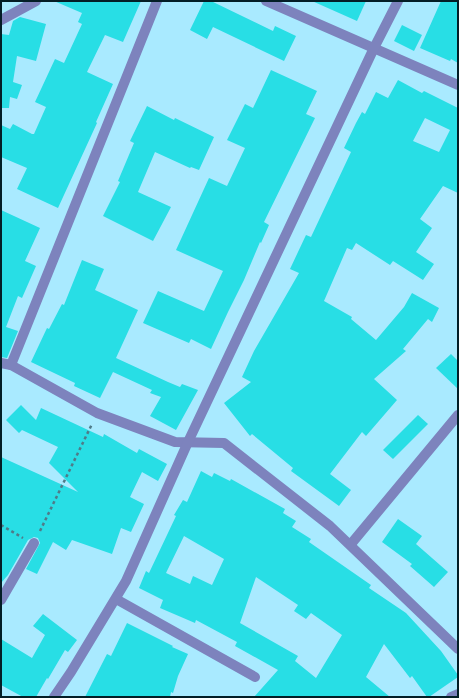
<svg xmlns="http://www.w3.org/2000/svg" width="459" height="698" font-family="Literata,serif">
<rect width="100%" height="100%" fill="#a9eaff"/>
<g fill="#28dee5" fill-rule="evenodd">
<path d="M54 1H141L123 42 105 35 87 72 113 84 96 122 97 123 58 208 17 189 27 168 1 157V125L10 129 13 124 32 134H34L46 107 35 102 55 59 64 63 82 24 78 22 82 13Z"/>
<path d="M204 1H211L273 31 275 26 296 36 284 61 213 27 207 39 190 30Z"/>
<path d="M312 1H366L357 21Z"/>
<path d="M441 1H458V63L451 59 450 61 420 48Z"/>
<path d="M20 17 46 24 36 61 17 56 13 82 22 85 17 99 10 97 9 108H1V34L9 35 13 21Z"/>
<path d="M402 25 422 35 414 51 394 41Z"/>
<path d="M271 70 317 91 306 114 315 118 264 222 269 225 261 243 260 242 244 280 228 312 211 349 191 339 189 343 143 323 158 291 204 311 223 271 176 250 209 178 227 186 245 148 227 140 245 104 253 108Z"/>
<path d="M398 80 422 93 424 91 458 108V193L443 186 420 219 432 228 416 252 434 264 423 280 393 261 390 265 356 243 352 250 347 248 324 301 352 317 351 319 376 340 404 307 412 293 439 308 432 322 428 319 403 349 406 351 374 379 397 400 366 436 362 432 330 474 351 490 339 506 291 471 293 468 252 434 250 436 224 403 251 382 242 377 254 351 299 273 290 269 306 235 311 237 351 152 344 148 356 123 362 112 365 114 376 92 388 98ZM425 118 450 130 439 152 413 141Z"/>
<path d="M147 106 174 120 175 118 214 137 199 170 191 167 190 168 155 152 138 192 171 207 153 241 103 216 120 182 118 181 134 143 130 141Z"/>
<path d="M1 210 40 228 25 261 36 266 22 298 18 296 6 327 18 331 7 358 1 357Z"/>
<path d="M82 260 104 269 95 290 138 310 116 358 168 382 180 387 182 384 198 390 176 430 150 416 161 397 150 393 152 390 113 372 100 398 74 386 75 383 31 362 47 328 49 329 62 304 64 305Z"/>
<path d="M451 354 458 361V389L436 368Z"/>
<path d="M21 405 36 420 41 408 103 437 104 434 137 453 139 449 167 464 158 481 142 472 130 497 144 504 131 532 121 528 112 554 72 540 66 550 53 542 37 574 26 569 40 543 38 538 34 537 28 540 8 575 1 583V457L78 492 49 463 58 447 22 430 19 433 6 420Z"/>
<path d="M418 415 428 424 393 459 383 450Z"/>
<path d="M201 471 212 477 214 473 230 481 231 479 285 509 283 513 296 521 292 527 311 539 309 542 371 585 369 588 406 613 441 651 458 675V677L429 697H427L412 676 410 678 384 644 366 677 390 697H254L278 670 235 646 237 642 196 620 195 623 160 608 163 600 139 588 146 571 149 573 176 516 174 515 183 500 187 502ZM184 536 224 559 212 585 193 576 190 584 166 573ZM256 577 298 605 294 611 306 619 311 613 342 635 316 678 295 661 298 656 240 623Z"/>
<path d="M398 519 422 536 416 544 448 572 434 587 410 566 412 564 382 542Z"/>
<path d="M43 614 77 640 68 652 65 650 48 679 47 678 36 697H23L1 685V639L32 658 45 635 33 626Z"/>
<path d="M127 623 173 646 172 647 188 654 178 676 173 693 171 692 170 697H85L107 654 111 656Z"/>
</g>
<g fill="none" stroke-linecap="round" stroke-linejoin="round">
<g stroke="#4f7b89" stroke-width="2.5" stroke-dasharray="3 3" stroke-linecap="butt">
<path d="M1 525 23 538"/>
<path d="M40 531 92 424"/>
</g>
<g stroke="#7d83bd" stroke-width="10">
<path d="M266 1 458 85"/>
<path d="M1 20 36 1"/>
<path d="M1 363 11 365 97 413 175 442 224 443 330 526 458 649"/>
<path d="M11 365 157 1"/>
<path d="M351 544 458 415"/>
<path d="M116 599 255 677"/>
<path d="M1 600 34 543"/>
<path d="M54 697 71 672 126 581 188 442 374 48 398 1"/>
<path d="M451 697 458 694"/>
</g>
</g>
<rect width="459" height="698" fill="none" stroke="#031e26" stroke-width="4"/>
</svg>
